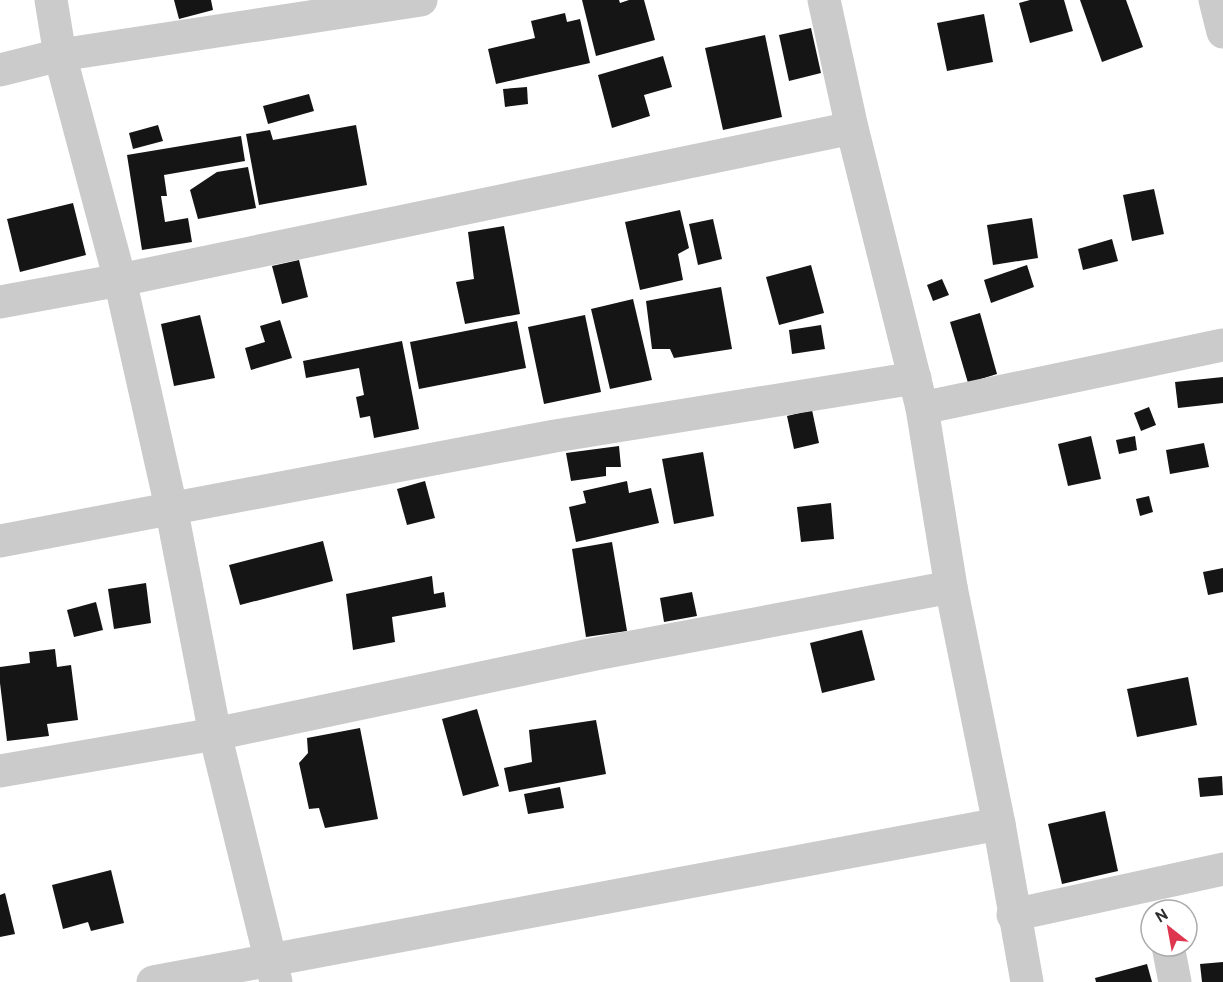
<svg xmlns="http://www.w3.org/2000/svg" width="1223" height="982" font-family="Overpass,sans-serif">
<rect width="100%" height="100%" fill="#fff"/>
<g fill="#151515">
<path d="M174 0H211L213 10 179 19Z"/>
<path d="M582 0H619L620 3 629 0H644L655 40 596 56Z"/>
<path d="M1030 0H1064L1073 31 1030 43 1019 3Z"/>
<path d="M1080 0H1126L1143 47 1102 62Z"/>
<path d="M565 13 567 22 580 19 590 63 496 84 488 49 535 38 531 21Z"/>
<path d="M984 14 993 62 947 71 937 23Z"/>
<path d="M811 28 821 73 789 81 779 35Z"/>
<path d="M765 35 782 117 723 130 705 48Z"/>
<path d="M663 56 672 87 644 95 650 116 612 128 598 75Z"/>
<path d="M527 87 528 104 505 107 503 89Z"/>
<path d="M309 94 314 111 268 124 263 106Z"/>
<path d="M158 125 163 141 133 149 129 133Z"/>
<path d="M356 125 367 185 259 205 246 134 270 130 273 140Z"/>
<path d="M241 136 245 161 164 175 167 196H161L165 222 188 218 192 242 142 250 127 155Z"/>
<path d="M248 167 256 208 198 219 190 190 217 172Z"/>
<path d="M1154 189 1164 234 1132 241 1123 195Z"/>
<path d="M73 203 86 255 20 272 7 219Z"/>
<path d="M680 210 689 248 678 254 683 280 640 290 625 222Z"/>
<path d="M1032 218 1038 258 993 265 987 225Z"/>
<path d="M713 219 722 259 698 265 689 224Z"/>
<path d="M504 226 520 314 465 324 456 282 474 279 468 232Z"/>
<path d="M1112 239 1118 261 1083 270 1078 249Z"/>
<path d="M299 260 308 297 282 304 272 266Z"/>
<path d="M811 265 824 313 779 325 766 277Z"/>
<path d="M1027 265 1034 287 991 303 984 280Z"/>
<path d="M942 279 949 295 933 301 927 285Z"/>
<path d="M721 287 732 349 674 358 670 349H652L646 301Z"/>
<path d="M633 299 652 380 610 389 591 309Z"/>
<path d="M980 313 997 374 968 383 950 322Z"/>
<path d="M200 315 215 378 174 386 161 324Z"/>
<path d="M585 315 601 392 544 404 528 327Z"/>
<path d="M280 320 292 358 251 370 245 348 265 342 260 326Z"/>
<path d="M517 321 526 368 419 389 410 342Z"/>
<path d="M821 325 825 349 792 354 789 330Z"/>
<path d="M402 341 419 429 374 438 370 416 360 418 356 397 364 395 359 368 306 378 303 361Z"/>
<path d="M1223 377V403L1178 408 1175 382Z"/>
<path d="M1149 407 1156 425 1141 431 1134 413Z"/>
<path d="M812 410 819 443 794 449 787 416Z"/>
<path d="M1091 436 1101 479 1068 486 1058 444Z"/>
<path d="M1135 436 1137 450 1119 454 1116 440Z"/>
<path d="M1204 443 1209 467 1170 474 1166 450Z"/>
<path d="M619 446 621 467H606V476L571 481 566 453Z"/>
<path d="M703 452 714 516 674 524 662 459Z"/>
<path d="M425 481 435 518 407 525 397 489Z"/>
<path d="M627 481 629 493 651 488 659 523 576 542 569 507 586 503 583 491Z"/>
<path d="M1149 496 1153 512 1140 516 1136 499Z"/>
<path d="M831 503 834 539 801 542 797 507Z"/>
<path d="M323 541 333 581 240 605 229 565Z"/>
<path d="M612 542 627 631 586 637 572 549Z"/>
<path d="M1223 568V592L1208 595 1203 572Z"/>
<path d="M432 576 434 594 444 592 446 607 392 617 395 642 353 650 346 594Z"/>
<path d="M146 583 151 623 114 629 108 589Z"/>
<path d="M692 592 697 616 664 622 660 598Z"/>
<path d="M96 602 103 630 74 637 67 610Z"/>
<path d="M862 630 875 680 822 693 810 643Z"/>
<path d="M55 649 57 667 71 665 78 720 47 724 49 736 7 741 0 683V667L30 663 29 652Z"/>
<path d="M1188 677 1197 725 1137 737 1127 689Z"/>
<path d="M477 709 499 786 463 796 442 719Z"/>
<path d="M596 720 606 774 509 792 504 768 532 762 529 730Z"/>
<path d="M360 728 378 819 325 828 319 808 309 809 299 763 308 753 307 738Z"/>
<path d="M1222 776 1223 795 1200 797 1198 778Z"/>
<path d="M560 787 564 808 528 814 524 794Z"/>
<path d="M1105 811 1118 871 1062 884 1048 824Z"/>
<path d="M111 870 124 923 91 931 88 922 63 929 52 885Z"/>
<path d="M5 893 15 934 0 937V895Z"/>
<path d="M1223 962V982H1202L1200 964Z"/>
<path d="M1147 964 1152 982H1096L1095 978Z"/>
</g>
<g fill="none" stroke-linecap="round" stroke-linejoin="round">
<g stroke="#cbcbcb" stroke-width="33">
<path d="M51 0 60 55 120 280 171 507 215 734 276 982"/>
<path d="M824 0 852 128 922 408 951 587 999 824 1027 982"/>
<path d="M1215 0 1223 32"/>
<path d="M0 70 60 55 421 0"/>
<path d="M0 302 120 280 852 128"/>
<path d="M922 408 1223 345"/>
<path d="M0 541 555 436 915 378"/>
<path d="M0 771 215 734 595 654 951 587"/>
<path d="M1013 915 1223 869"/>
<path d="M1168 946 1175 982"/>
<path d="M153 982 999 824"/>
</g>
</g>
<g transform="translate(1169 928) rotate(329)"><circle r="28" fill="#ffffff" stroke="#ababab" stroke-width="1.5"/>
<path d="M0-4.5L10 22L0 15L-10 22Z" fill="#df3650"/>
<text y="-9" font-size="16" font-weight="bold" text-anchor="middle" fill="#2e2e2e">N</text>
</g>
</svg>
